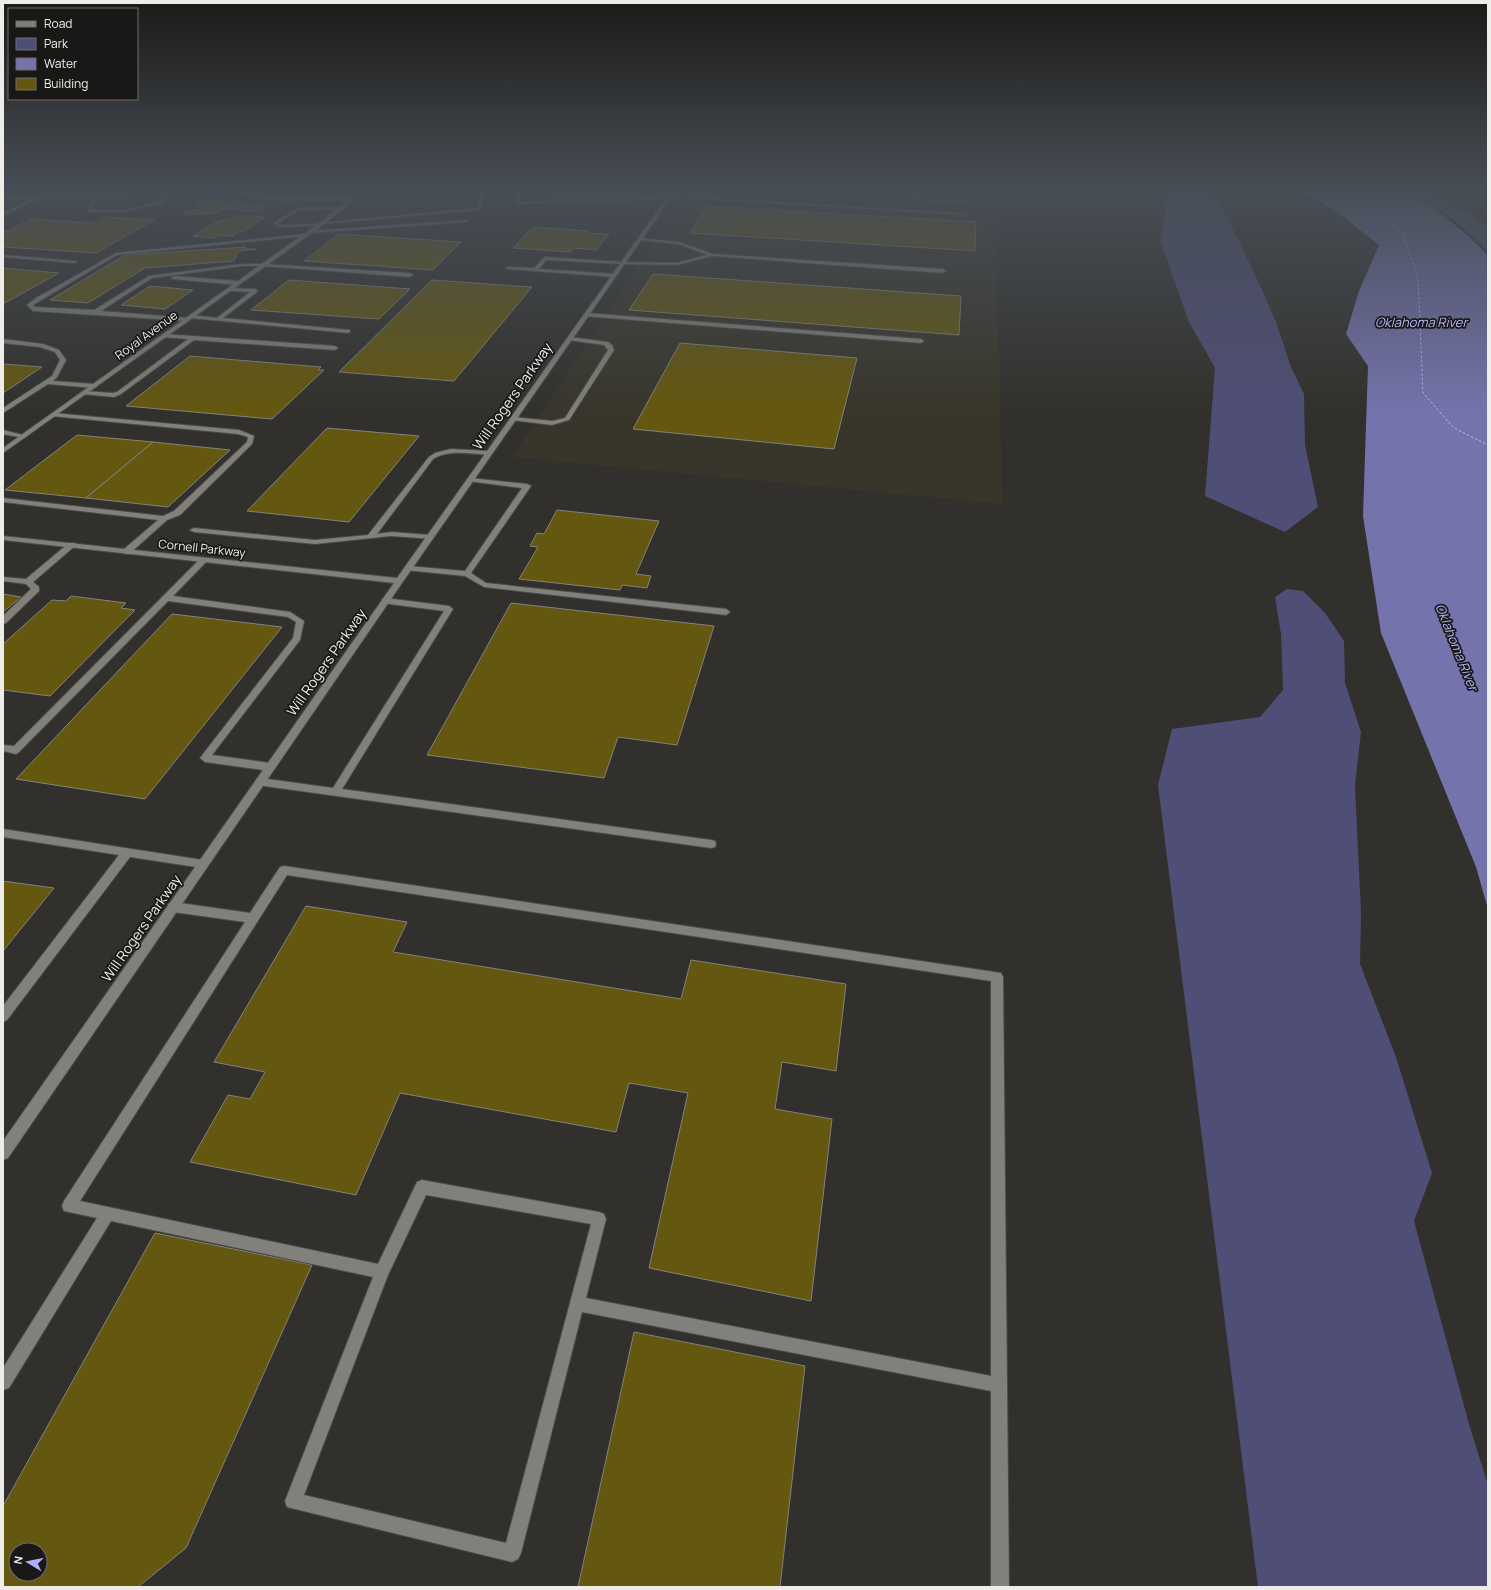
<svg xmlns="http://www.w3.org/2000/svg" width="1491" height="1590" font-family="Manrope,sans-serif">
<rect width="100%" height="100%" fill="#31302c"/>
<path fill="#38362b" d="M688 189H996L1002 504 512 457Z"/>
<g fill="#4f4e76">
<path d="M1159 189H1208L1216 198 1230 223 1257 279 1275 319 1291 367 1304 394 1305 445 1318 507 1285 532 1205 496 1215 368 1189 322 1160 240 1166 209Z"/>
<path d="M1399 189H1421L1470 215 1488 227V252L1463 228 1443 212Z"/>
<path d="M1287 589 1303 591 1325 613 1344 641 1345 683 1361 732 1355 786 1361 913 1360 964 1396 1057 1432 1173 1414 1221 1469 1424 1488 1485V1587H1258L1158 785 1172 729 1260 717 1283 690 1281 634 1275 597Z"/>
</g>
<path fill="#7573ac" d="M1298 189H1397L1429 205 1464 232 1488 255V909L1476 867 1381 633 1363 516 1368 366 1346 334 1359 291 1379 245 1336 211Z"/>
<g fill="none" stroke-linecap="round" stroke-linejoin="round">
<path stroke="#b7b6f9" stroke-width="1" stroke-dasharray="2.5 2" stroke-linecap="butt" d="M1350 189 1360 195 1402 233 1418 277 1423 393 1454 428 1488 445"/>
</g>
<g fill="#64570f" stroke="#83827d" fill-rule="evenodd">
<path d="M556 189H638L639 196 555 199Z"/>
<path d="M876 189H982V194L950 195Z"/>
<path d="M222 200 219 204 243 202 242 205 265 203 262 210 240 211 241 209 218 210 217 213 183 215 186 211 196 210 201 201Z"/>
<path d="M707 206 976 222 975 251 690 233Z"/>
<path d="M248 216 265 217 244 231H240L232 236 219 235 215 238 193 236 220 220H230L235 217 245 218Z"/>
<path d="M106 217 154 220 96 253 3 247V233L31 219 94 223Z"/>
<path d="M533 227 588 231 586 233 609 234 596 250 574 248 570 252 513 248Z"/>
<path d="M339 234 461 242 433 270 304 261Z"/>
<path d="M246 247 244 249H256L239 251 234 261 145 268 88 303 50 300 125 255Z"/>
<path d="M3 268 59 273 3 304Z"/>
<path d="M653 274 961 296 959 335 629 310Z"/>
<path d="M289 280 410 289 379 319 251 310Z"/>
<path d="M432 280 532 287 454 381 339 372Z"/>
<path d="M150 286 193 290 165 309 121 305Z"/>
<path d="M680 343 857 358 834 449 633 429Z"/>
<path d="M190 356 321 367 318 370H324L272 419 126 406Z"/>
<path d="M3 364 42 367 3 393Z"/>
<path d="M327 428 419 436 349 522 247 511Z"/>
<path d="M77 435 153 442 86 498 5 490Z"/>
<path d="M153 442 230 450 168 507 86 498Z"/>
<path d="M557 510 659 521 636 574 651 576 647 588 622 585 620 590 519 579 538 547 530 546 537 533 544 534Z"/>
<path d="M3 594 21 597 3 612Z"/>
<path d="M71 596 126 603 121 608 135 610 50 696 3 690V644L52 600 66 601Z"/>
<path d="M511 603 714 626 677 745 618 737 604 778 427 755Z"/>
<path d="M172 614 282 627 145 799 16 779Z"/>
<path d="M3 881 54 888 3 951Z"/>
<path d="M306 906 407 922 393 952 681 999 691 960 846 984 836 1071 782 1062 775 1109 832 1119 811 1301 649 1268 688 1093 629 1083 616 1132 400 1093 356 1195 190 1162 228 1095 250 1099 265 1072 214 1062Z"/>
<path d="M155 1233 312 1265 186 1548 138 1587H3V1506ZM16 1550H40V1574H16Z"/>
<path d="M634 1332 805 1366 780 1587H578Z"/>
</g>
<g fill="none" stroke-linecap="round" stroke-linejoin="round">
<g stroke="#4c4b47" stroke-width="2">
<g id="lane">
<path d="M52 189H58L40 199 36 198Z"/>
<path d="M171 189H175L164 203 124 212H89L87 211 94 197 98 198 92 210H124L160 201Z"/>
<path d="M232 189 278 198 351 197 353 198 351 199C327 200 248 205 232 189Z"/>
<path d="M483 189H487L481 209 479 210 322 224 320 223 477 208Z"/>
<path d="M517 189H521L519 202 668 197 670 195 967 214 965 215 671 197 669 199 517 204 515 203Z"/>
<path d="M742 189H770L969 202 967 203Z"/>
<path d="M341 207 343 209 299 210 278 223 279 225 321 224 319 226 277 227 274 223 298 208Z"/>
<path d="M469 220 467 222 310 233 308 232 310 231Z"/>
<path d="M305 234 307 236 117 255 33 305 35 307 94 310 149 276 242 264H263L410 273 413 275 410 277 263 266H242L152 278 101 311 189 318 191 315 217 318 250 292 230 291 227 289 228 288 255 289 257 290V292L223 318 350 330V332L348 333 190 318 188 321 33 311 27 305 36 298 116 253Z"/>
<path d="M638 238 679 242 713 254 943 269 946 271 943 273 712 256 677 265 623 264 546 260 539 269 616 274V276L614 277 508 269 506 268 508 267 534 268 545 257 623 262 677 263 707 255 678 244 640 240Z"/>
<path d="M3 255 75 261 77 262 75 263 3 257Z"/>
<path d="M174 276 238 281 241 283 238 285 172 279 171 278Z"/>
<path d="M586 313 921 339 924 341 921 343 584 316 583 315Z"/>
<path d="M164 334 335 346 338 348 335 350 194 340 121 394 114 397 82 394 81 393 84 391 113 393 117 392 188 339 162 337V335Z"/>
<path d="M570 337 608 342 612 345 614 350 569 420 552 425 511 420V418L513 417 552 421 565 418 608 350 604 345 568 340 567 339Z"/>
<path d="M3 339 43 344 59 350 66 360 57 377 53 381 94 384 97 386 94 388 48 384 3 413V408L52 376 60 360 55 352 40 347 3 343Z"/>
<path d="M53 413 239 430 254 436 252 444 180 515 167 520 129 554H126L122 552 123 550 158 520 3 502V498L163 516 174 511 247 442 248 437 238 434 51 416 50 415Z"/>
<path d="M3 430 27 436 24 438 3 434Z"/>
<path d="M451 449 489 451 492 453 489 455C470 454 450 449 433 459L377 534 391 532 430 535H433V539L391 536 315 544 194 532 190 530 194 528 315 540 368 535 429 457 435 453Z"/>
<path d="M470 478 527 484 531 486 471 573 486 583 726 609 730 612 726 615 484 587 465 576 405 570 404 568 408 566 465 571 522 488 468 481 466 480Z"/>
<path d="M69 543H75L76 545 33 582 39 587V591L6 623 3 624V616L31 589 26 584 3 581V577L26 579Z"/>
<path d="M201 558H207L208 560 173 596 290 612 304 621 300 640 212 755 270 763 273 764 275 767 273 770 270 771 205 762 200 758 293 638 296 622 288 617 168 601 19 752 16 754 3 751V745L14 746Z"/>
<path d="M385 598 449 606 453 609 342 789 711 840 715 841 716 844 715 847 711 848 257 785 255 782 257 779 260 778 333 788 444 611 382 603V599Z"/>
<path d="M3 829 203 860 207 861 208 864 207 867 203 868 130 857 7 1020 3 1022V1006L119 855 3 837Z"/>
<path d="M284 866 1001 973 1003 977 1009 1587H991V1391L582 1312 521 1553 518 1559 512 1562 287 1507 285 1501 373 1277 111 1221 9 1388 3 1390V1368L97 1218 64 1211 62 1206 64 1201 245 922 173 912 169 910 167 907 169 904 173 902 250 913 280 867ZM287 875 991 981V1376L586 1298 606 1219 604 1214 599 1212 422 1180 417 1182 378 1264 80 1201ZM426 1195 591 1224 506 1543 304 1495 388 1275Z"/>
</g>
</g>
<g stroke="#4c4b47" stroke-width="2">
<g id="street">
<path d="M195 189H211L132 198 38 199 3 216V213L32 199H3V197L132 196Z"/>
<path d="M353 189H357L351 203 319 228 3 453V448L315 226 347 201Z"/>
<path d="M673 189H677L402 583 8 1158 3 1160V1141L394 583 3 540V536L397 578Z"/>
</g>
</g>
<path stroke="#7d7c78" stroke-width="1" stroke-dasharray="0.5 1.5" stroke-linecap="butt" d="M1431 189 1488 224"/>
<use href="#lane" fill="#81807a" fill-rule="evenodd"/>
<use href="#street" fill="#81807a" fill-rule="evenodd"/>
</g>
<linearGradient id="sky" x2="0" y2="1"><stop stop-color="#1b1a18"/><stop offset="0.46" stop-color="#484e56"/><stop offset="1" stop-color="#484e56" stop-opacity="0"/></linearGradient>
<rect width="1491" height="412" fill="url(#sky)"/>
<g text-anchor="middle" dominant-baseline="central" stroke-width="3.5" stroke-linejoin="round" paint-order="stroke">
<g font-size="12" fill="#eeedea" stroke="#191816">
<text transform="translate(146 335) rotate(-36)">Royal Avenue</text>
<text transform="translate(202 548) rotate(6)">Cornell Parkway</text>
</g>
<g font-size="13" font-style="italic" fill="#b7b6f9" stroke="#191816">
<text x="1421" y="322">Oklahoma River</text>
<text transform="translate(1457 647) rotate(68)">Oklahoma River</text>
</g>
<g font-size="14" fill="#eeedea" stroke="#191816">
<text transform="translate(512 396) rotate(-55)">Will Rogers Parkway</text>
<text transform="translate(326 662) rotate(-55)">Will Rogers Parkway</text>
<text transform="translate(141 928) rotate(-55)">Will Rogers Parkway</text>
</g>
</g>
<rect width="1491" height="1590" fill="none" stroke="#eeedea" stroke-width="8"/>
<rect x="8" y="8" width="130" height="92" fill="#191816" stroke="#6e6d6b"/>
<rect x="16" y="21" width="20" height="6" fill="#81807a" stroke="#6e6d6b"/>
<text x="44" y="28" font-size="12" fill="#eeedea">Road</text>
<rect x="16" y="38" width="20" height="12" fill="#4f4e76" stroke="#6e6d6b"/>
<text x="44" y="48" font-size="12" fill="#eeedea">Park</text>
<rect x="16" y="58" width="20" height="12" fill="#7573ac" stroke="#6e6d6b"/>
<text x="44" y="68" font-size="12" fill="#eeedea">Water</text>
<rect x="16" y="78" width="20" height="12" fill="#64570f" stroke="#6e6d6b"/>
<text x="44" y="88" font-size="12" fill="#eeedea">Building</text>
<g transform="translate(28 1562) rotate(280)"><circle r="19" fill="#191816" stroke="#6e6d6b"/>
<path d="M0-3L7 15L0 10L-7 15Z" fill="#b0aefa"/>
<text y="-6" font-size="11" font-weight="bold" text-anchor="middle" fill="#eeedea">N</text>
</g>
</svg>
